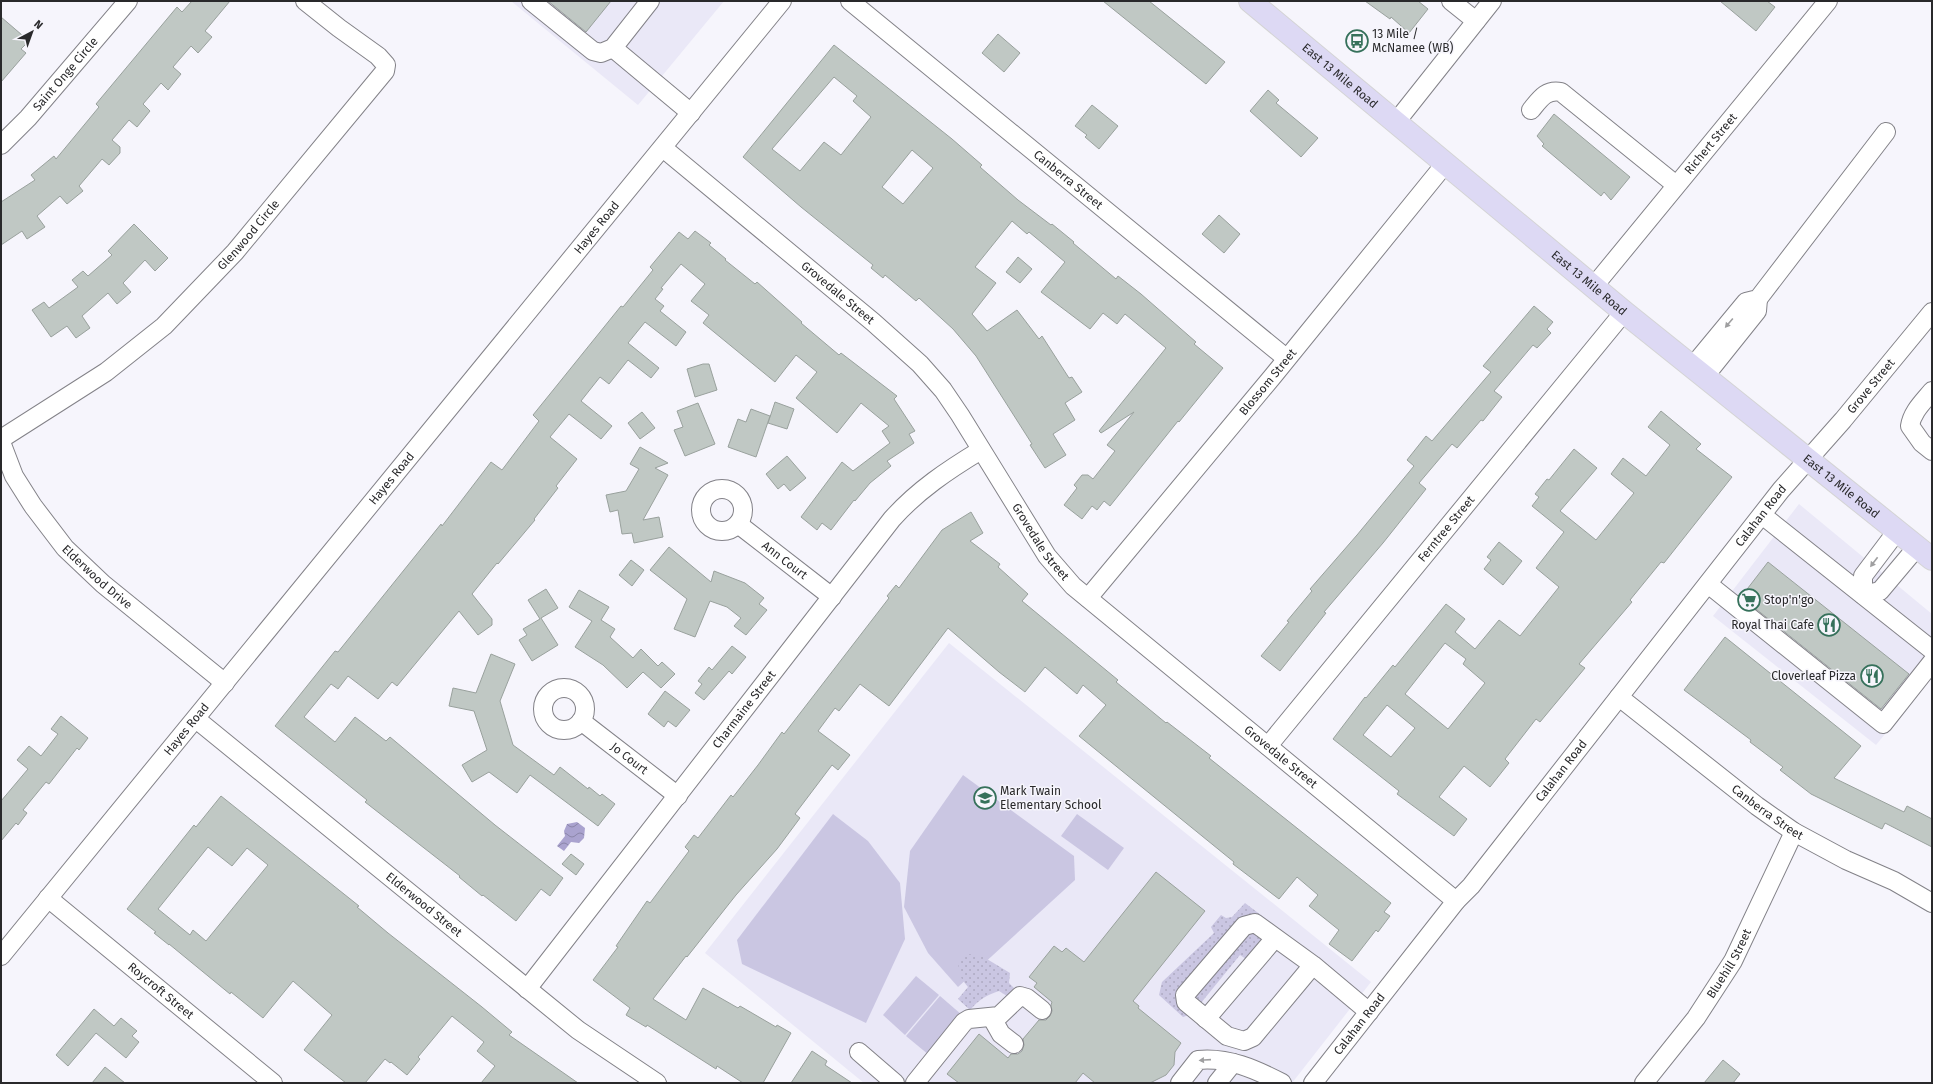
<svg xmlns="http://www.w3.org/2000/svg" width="1933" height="1084" font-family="'Fira Sans',sans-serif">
<defs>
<pattern id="park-dots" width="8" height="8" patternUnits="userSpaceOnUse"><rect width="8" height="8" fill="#cac6e2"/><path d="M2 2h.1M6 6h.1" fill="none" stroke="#aeaac2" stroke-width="1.8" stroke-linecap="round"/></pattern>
<pattern id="water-waves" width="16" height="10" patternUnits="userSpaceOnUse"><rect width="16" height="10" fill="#aaa3cf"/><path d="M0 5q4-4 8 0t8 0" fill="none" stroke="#8a85a8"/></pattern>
</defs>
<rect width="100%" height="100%" fill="#f6f5fc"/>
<g fill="#eae8f7">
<path d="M511 1H724L638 105Z"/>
<path d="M1799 504 1932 614V677L1876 745 1713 616Z"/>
<path d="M949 643 1371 982 1292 1083H864L705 953Z"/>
</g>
<g fill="#cac6e2">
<path d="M963 775 1074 856 1075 880 958 987 928 953 904 907 910 851Z"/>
<path d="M833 814 868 841 900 883 905 939 866 1023 742 964 737 940Z"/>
<path d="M1077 814 1124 848 1108 870 1061 836Z"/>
<path d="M916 976 939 995 905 1035 883 1015Z"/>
<path d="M940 996 962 1015 929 1055 906 1036Z"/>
</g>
<g fill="url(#park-dots)">
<path d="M1245 903 1274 925 1246 959 1240 955 1192 1014 1183 1017 1159 995 1162 982 1214 933 1211 927 1221 915 1226 918 1232 917Z"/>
<path d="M969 954 982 956 1010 973 1009 983 1014 988 1007 996 999 991C985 996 980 999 970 1010L958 999 968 987C960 978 955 969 961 957Z"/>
</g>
<path fill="url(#water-waves)" d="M577 822 585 828 584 838 579 843 571 842 564 851 557 846 565 836 564 831 567 824Z"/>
<g fill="#c0c8c4" stroke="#99a19d" fill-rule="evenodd">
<path d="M192 1H230L205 31 212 37 198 53 191 46 173 67 181 74 168 90 161 83 143 104 150 111 137 127 129 120 112 140 120 147V153L109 165 102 159 79 186 83 191 67 204 60 196 37 216 45 227 27 239 22 231 1 245V202L35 180 31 175 54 156 56 159 99 107 96 104 177 7 182 12Z"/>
<path d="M548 1H611L586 32Z"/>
<path d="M1103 1H1149L1225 62 1206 84Z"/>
<path d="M1365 1H1418L1428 9 1409 33 1391 17 1390 19Z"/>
<path d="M1720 1H1767L1775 7 1756 31Z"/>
<path d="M1 17 29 41 21 49 26 53 1 82Z"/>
<path d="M998 34 1020 53 1004 72 982 53Z"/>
<path d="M834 45 952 139 982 165 980 167 1018 200 1051 225 1052 224 1074 242 1073 243 1116 279 1118 276 1141 294 1196 342 1194 344 1223 368 1179 422 1178 421 1110 506 1104 501 1097 510 1092 506 1082 519 1064 505 1077 488 1074 485 1082 475H1088L1093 479 1115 451 1107 445 1134 412 1101 433 1099 431 1166 348 1125 314 1117 324 1103 313 1090 329 1041 292 1065 262 1029 232 1027 234 1012 221 975 267 996 283 972 314 987 331 1017 310 1039 339 1042 336 1069 378 1072 377 1082 392 1065 403 1075 420 1053 434 1066 455 1045 468 1030 445 1032 444 976 356 953 329 919 298 916 301 885 275 883 278 871 268 873 265 801 207 743 157ZM834 77 857 96 853 101 871 117 841 155 824 142 800 171 772 149ZM912 150 933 168 903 204 882 187Z"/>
<path d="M1268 90 1279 100 1276 103 1318 138 1301 157 1250 111Z"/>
<path d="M1092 105 1118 126 1099 149 1085 137 1087 135 1075 126Z"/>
<path d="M1554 114 1630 177 1611 200 1604 192 1601 196 1542 146 1544 144 1537 136Z"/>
<path d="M1219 215 1240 234 1224 253 1202 234Z"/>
<path d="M134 224 168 258 155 271 145 260 123 283 131 292 117 304 108 293 82 316 90 328 76 338 67 326 51 337 32 310 44 302 49 308 78 287 72 280 83 271 88 276 112 255 108 251Z"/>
<path d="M695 231 711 243 709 245 726 259 725 260 755 284 757 282 802 322 801 323 839 355 841 353 897 396 894 399 915 431 909 434 914 443 887 461 891 466 870 483 855 501 854 500 831 530 822 523 817 530 801 517 842 462 853 471 890 443 882 431 889 426 861 403 837 433 796 398 817 372 796 355 775 382 703 323 709 315 691 301 705 284 681 264 661 288 663 289 655 299 664 306 660 311 686 332 676 346 645 322 628 343 659 368 651 378 628 360 609 384 600 377 581 401 612 426 601 439 569 414 550 437 577 459 556 486 558 488 534 519 535 520 498 564 497 563 472 594 492 619V625L478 635 459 611 397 686 392 682 378 699 348 676 338 689 331 684 304 717 335 742 355 717 386 741 390 737 495 825 563 878 550 896 541 889 516 921 483 895 482 896 459 877 460 876 365 802 367 800 275 726 335 651 338 652 441 524 442 526 491 462 502 470 539 421 533 415 621 306 623 307 653 270 650 267 679 232 688 239Z"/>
<path d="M1018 257 1032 269 1020 283 1006 272Z"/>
<path d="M1534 306 1553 322 1547 329 1551 333 1537 348 1533 345 1494 391 1502 397 1483 421 1481 420 1457 448 1452 444 1419 483 1426 489 1383 543 1324 612 1326 613 1280 671 1261 656 1289 622 1287 621 1312 591 1310 589 1357 535 1414 466 1407 460 1426 436 1432 441 1491 372 1483 366Z"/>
<path d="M703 364H709L717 390 695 397 687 369Z"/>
<path d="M775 402 794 409 787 429 768 423Z"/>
<path d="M698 403 715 444 685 456 674 430 683 427 677 411Z"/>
<path d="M751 409 770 416 756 457 728 447 738 419 746 422Z"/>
<path d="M1661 411 1701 444 1696 449 1732 477 1664 563 1661 562 1630 600 1632 602 1579 664 1585 668 1540 722 1536 719 1505 759 1509 763 1490 787 1464 766 1439 797 1467 819 1454 836 1397 794 1399 791 1333 739 1365 697 1366 698 1393 665 1395 667 1446 604 1465 619 1455 632 1475 649 1499 620 1520 636 1559 587 1536 568 1564 532 1532 506 1539 497 1535 494 1547 479 1549 480 1574 449 1597 468 1560 511 1596 540 1634 493 1611 474 1623 458 1646 476 1670 445 1648 427ZM1445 643 1466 659 1463 664 1485 683 1448 729 1405 694ZM1387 705 1415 728 1391 757 1363 735Z"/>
<path d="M642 412 655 428 640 439 628 423Z"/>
<path d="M640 447 668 463 655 468 668 475 643 520 659 517 663 537 634 543 632 533 622 534 618 510 610 512 606 495 626 491 639 469 630 464Z"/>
<path d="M787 456 806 478 790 491 784 484 778 489 766 474Z"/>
<path d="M971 512 983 533 970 541 1000 564 998 567 1028 594 1022 601 1118 680 1116 682 1166 723 1167 722 1211 756 1209 758 1391 903 1384 912 1390 916 1378 932 1376 930 1352 961 1329 944 1339 930 1309 906 1318 895 1297 877 1279 899 1233 864 1234 862 1079 736 1106 705 1083 685 1077 694 1045 667 1025 692 999 672 948 628 889 706 860 684 839 711 835 708 818 731 850 755 838 770 832 765 795 814 800 818 777 849 736 895 687 957 686 956 653 999 686 1020 703 988 738 1008 740 1006 776 1027 777 1025 791 1033 763 1083H743L717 1066 716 1069 647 1025 646 1027 626 1015 630 1008 593 980 618 947 616 946 647 901 650 903 689 851 685 847 694 835 698 838 731 795 733 797 758 765 782 732 784 734 889 598 887 596 896 585 899 588 942 530Z"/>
<path d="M1499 542 1522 561 1503 585 1484 569 1491 560 1487 557Z"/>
<path d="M669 547 711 582 714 571 745 583 764 598 759 604 767 610 746 635 734 626 741 618 727 607 710 601 695 637 674 629 687 599 650 570Z"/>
<path d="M631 560 644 570 632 586 619 575Z"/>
<path d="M1768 562 1909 674 1881 709 1741 597Z"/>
<path d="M546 589 558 608 541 618 558 645 532 661 519 640 527 635 523 629 540 619 528 600Z"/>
<path d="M579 590 609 607 601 620 615 629 610 637 633 658 641 649 658 666 662 662 675 674 661 688 643 672 627 688 603 665 575 647 592 621 569 607Z"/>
<path d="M1725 637 1861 746 1834 778 1904 812 1907 806 1932 819V847L1885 823 1882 829 1811 794 1780 770 1783 767 1750 742 1751 740 1684 690Z"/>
<path d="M732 646 746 657 732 674 729 671 704 700 695 693 702 684 698 681 709 667 712 670Z"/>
<path d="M491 654 515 664 500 701 513 745 554 775 560 767 588 789 589 787 600 796 602 794 615 804 598 826 530 775 517 793 489 772 472 782 462 765 487 750 474 711 449 706 453 688 476 693Z"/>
<path d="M665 691 690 710 676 727 668 721 664 727 648 714Z"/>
<path d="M61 716 88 738 79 750 77 748 49 784 46 782 23 810 27 813 18 825 16 823 1 841V801L28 769 17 760 29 746 41 756 58 734 51 729Z"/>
<path d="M221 796 359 906 357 907 388 933 482 1007 512 1032 509 1035 578 1083H481L495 1066 477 1051 484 1042 452 1016 418 1057 420 1059 407 1075 391 1062 390 1063 385 1059 365 1083H346L304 1050 332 1015 293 981 263 1018 231 992 230 994 169 944V945L154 933 156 932 127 909 194 825 196 827ZM208 847 232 866 247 848 268 865 206 941 193 930 190 935 158 909Z"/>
<path d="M571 854 584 864 576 875 562 864Z"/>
<path d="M1156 872 1205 911 1133 1001 1139 1006 1138 1008 1181 1043 1175 1052 1174 1065 1166 1075 1150 1083H1095L1083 1073 1075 1083H959L947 1074 979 1034 1008 1058 1011 1054H1018L1022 1051 1024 1045 1023 1039 1039 1020H1046L1050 1016 1052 1011 1051 1005 1052 1002 1034 987 1037 983 1029 977 1054 946 1062 952 1066 948 1084 962Z"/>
<path d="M94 1009 114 1026 121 1018 137 1031 132 1036 139 1042 126 1058 96 1033 68 1066 56 1055Z"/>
<path d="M812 1051 827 1061 825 1065 852 1083H791Z"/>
<path d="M1723 1060 1740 1074 1733 1083H1704Z"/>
<path d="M105 1067 125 1083H92Z"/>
</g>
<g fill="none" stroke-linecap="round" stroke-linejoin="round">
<g stroke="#838288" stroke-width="20">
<g id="minor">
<path d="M531 1 593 51 601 53 613 48 650 1"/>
<path id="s1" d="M850 1 1286 358"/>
<path d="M1451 1 1476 21"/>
<path d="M613 48 691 113"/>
<path d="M1531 110C1540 99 1546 89 1561 92L1676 185"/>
<path d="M1396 122 1492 1"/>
<path id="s2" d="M1 145 28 118 128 1"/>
<path id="s3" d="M663 148 873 322 920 364 943 390 960 415 1047 556 1073 586 1456 901"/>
<path id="s4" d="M1594 286 1828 1"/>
<path d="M1693 366 1746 302 1758 299 1886 132"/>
<path d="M1705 376 1757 311 1758 299"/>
<path d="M1932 391C1923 402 1912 412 1910 426L1922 443 1932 451"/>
<path id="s5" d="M1 439 106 372 164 326 235 252 385 71 386 65 378 56 339 28 305 1"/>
<path id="s6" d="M1 442 14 476 33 506 65 548 103 584 225 683"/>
<circle cx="722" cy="510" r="21"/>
<path d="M1762 515 1932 650"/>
<path id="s7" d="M738 524 832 597"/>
<path d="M1897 531 1863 576V595L1880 591 1917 547"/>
<path d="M1708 584 1883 724 1932 662"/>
<path id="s8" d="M1088 598 1273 376 1445 164"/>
<circle cx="564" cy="709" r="21"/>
<path id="s9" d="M1619 697 1757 806 1794 832 1846 860 1894 881 1932 903"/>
<path id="s10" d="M196 719 578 1030 657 1083"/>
<path id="s11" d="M581 721 678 796"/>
<path id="s12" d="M1268 746 1624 312"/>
<path id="s13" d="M48 898 273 1083"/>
<path id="s14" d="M1 956 782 1"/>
<path d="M1313 965 1253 1037 1244 1041 1227 1036 1186 1002 1185 995 1244 926 1255 923 1313 965 1369 1012"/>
<path id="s15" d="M527 989 892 519C918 490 948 470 981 450"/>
<path d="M992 1018 1001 1034 1014 1044"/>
<path d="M1206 1019 1275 938"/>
<path d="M859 1052 895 1083"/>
<path d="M915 1083 964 1022 969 1019 999 1016 1020 996 1027 998 1042 1010"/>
<path d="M1180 1083 1198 1060C1228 1057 1255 1069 1282 1083"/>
<path d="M1217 1083 1233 1063"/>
<path id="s16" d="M1313 1083 1456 901 1471 886 1781 490 1843 420 1932 312"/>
<path id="s17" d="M1644 1083 1696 1018 1733 961 1794 832"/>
</g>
</g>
<g stroke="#d4d4d5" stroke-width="24">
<g id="major">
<path id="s18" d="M1250 1 1624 312 1932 559"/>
</g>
</g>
<use href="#minor" stroke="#fff" stroke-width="18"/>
<use href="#major" stroke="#ddd9f4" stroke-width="22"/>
</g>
<defs><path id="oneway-solid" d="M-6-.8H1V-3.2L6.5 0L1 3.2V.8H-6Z"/></defs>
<g fill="#9f9fa0">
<use href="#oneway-solid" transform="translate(1729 323) rotate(130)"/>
<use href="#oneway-solid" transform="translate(1874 562) rotate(127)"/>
<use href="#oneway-solid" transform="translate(1205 1060) rotate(176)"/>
</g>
<defs>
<g id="bus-ring" transform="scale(1.15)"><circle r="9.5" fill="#f6f5fc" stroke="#36715b" stroke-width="1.5"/><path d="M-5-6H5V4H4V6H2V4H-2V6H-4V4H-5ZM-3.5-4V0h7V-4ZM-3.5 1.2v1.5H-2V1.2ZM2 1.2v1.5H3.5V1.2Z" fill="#36715b"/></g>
<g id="supermarket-ring" transform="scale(1.15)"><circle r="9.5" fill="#f6f5fc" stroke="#36715b" stroke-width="1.5"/><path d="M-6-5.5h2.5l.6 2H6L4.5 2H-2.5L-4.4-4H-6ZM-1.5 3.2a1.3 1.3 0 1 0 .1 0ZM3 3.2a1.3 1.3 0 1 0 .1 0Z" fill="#36715b"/></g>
<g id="restaurant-ring" transform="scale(1.15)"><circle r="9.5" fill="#f6f5fc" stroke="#36715b" stroke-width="1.5"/><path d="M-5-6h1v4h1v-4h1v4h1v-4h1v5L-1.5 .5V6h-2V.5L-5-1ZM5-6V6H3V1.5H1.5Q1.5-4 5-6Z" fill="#36715b"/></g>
<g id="school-ring" transform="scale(1.15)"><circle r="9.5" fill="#f6f5fc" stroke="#36715b" stroke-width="1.5"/><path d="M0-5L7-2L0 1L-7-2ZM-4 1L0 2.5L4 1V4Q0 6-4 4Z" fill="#36715b"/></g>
</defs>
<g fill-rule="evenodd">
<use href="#bus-ring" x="1357" y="41"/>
<use href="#supermarket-ring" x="1749" y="600"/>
<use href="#restaurant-ring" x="1829" y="625"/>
<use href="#restaurant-ring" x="1872" y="676"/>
<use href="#school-ring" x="985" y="798"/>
</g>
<g text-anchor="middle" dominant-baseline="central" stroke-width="3" stroke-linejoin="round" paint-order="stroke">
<g font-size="12" fill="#29292b" stroke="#f6f5fc" text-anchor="start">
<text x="1372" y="34">13 Mile /<tspan x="1372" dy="14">McNamee (WB)</tspan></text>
<text x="1764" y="600">Stop'n'go</text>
<text x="1814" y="625" text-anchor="end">Royal Thai Cafe</text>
<text x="1856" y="676" text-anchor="end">Cloverleaf Pizza</text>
<text x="1000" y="791">Mark Twain<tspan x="1000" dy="14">Elementary School</tspan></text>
</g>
<g font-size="12" fill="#29292b" stroke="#f6f5fc">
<text stroke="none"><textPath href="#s2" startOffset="96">Saint Onge Circle</textPath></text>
<text stroke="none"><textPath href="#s18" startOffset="117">East 13 Mile Road</textPath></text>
<text stroke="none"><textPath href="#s4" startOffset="184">Richert Street</textPath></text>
<text stroke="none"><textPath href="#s1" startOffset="282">Canberra Street</textPath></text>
<text stroke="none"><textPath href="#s14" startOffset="941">Hayes Road</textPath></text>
<text stroke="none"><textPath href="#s5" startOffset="323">Glenwood Circle</textPath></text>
<text stroke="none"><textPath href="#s18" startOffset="441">East 13 Mile Road</textPath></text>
<text stroke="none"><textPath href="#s3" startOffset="227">Grovedale Street</textPath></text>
<text stroke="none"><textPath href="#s8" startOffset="281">Blossom Street</textPath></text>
<text stroke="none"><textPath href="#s16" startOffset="893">Grove Street</textPath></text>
<text stroke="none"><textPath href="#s14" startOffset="617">Hayes Road</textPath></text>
<text stroke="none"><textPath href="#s18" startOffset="765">East 13 Mile Road</textPath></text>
<text stroke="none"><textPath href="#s16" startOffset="723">Calahan Road</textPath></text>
<text stroke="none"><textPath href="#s12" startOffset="281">Ferntree Street</textPath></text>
<text stroke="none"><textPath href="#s3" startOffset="551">Grovedale Street</textPath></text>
<text stroke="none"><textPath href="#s7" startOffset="59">Ann Court</textPath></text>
<text stroke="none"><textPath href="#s6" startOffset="168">Elderwood Drive</textPath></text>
<text stroke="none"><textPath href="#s15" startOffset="354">Charmaine Street</textPath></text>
<text stroke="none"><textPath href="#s14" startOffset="293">Hayes Road</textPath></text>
<text stroke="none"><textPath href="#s3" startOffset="875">Grovedale Street</textPath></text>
<text stroke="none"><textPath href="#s11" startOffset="61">Jo Court</textPath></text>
<text stroke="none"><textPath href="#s16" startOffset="399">Calahan Road</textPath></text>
<text stroke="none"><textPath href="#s9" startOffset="188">Canberra Street</textPath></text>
<text stroke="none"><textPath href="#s10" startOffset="294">Elderwood Street</textPath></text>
<text stroke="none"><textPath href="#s17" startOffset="147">Bluehill Street</textPath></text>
<text stroke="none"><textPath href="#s13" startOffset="146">Roycroft Street</textPath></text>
<text stroke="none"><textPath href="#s16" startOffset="75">Calahan Road</textPath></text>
</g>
</g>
<rect width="1933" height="1084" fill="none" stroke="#29292b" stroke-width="4"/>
<g transform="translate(32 32) rotate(41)" stroke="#f6f5fc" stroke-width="3" paint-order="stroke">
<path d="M0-3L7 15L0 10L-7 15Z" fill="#29292b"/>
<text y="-6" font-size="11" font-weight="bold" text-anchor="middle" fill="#29292b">N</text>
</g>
</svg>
